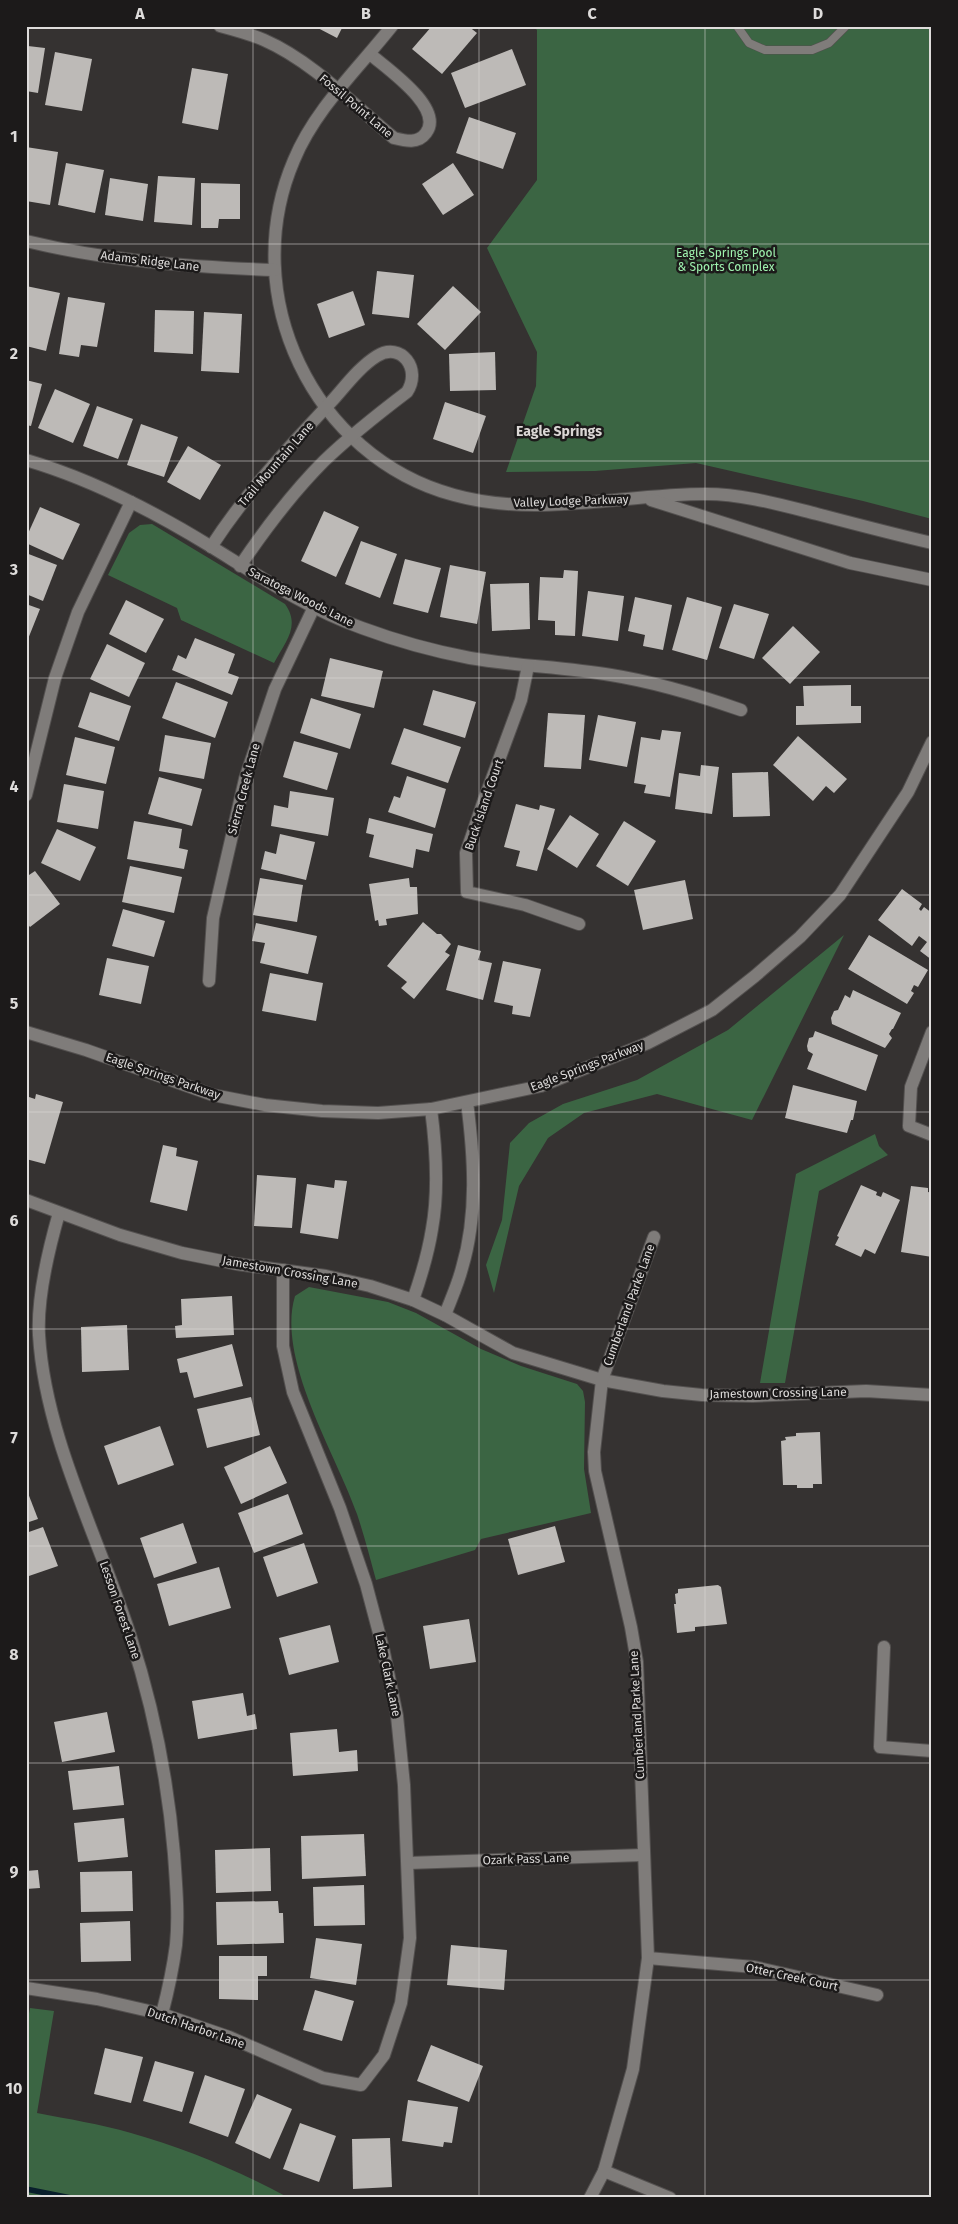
<svg xmlns="http://www.w3.org/2000/svg" width="958" height="2224" font-family="'Fira Sans',sans-serif">
<rect width="100%" height="100%" fill="#353231"/>
<g fill="#3b6543">
<path d="M533 26H932V519L863 501 696 463 595 471 506 472 536 386 537 352 487 248 537 180V30Z"/>
<path d="M152 524 285 604C301 626 285 642 274 663L181 620 177 608 108 575 129 533 140 525Z"/>
<path d="M844 935 752 1120 657 1094 584 1113 548 1138 519 1186 494 1293 486 1265 502 1220 510 1143 529 1123 563 1104 637 1080 728 1030Z"/>
<path d="M875 1134 879 1146 888 1155 819 1191 785 1383H760L796 1174Z"/>
<path d="M309 1287 388 1302 416 1313 481 1349 521 1366 577 1384 583 1391 585 1402 584 1469 591 1513 481 1539 475 1550 376 1580C370 1558 364 1535 357 1514 336 1454 276 1359 295 1296Z"/>
<path d="M30 2008 54 2011 37 2113C68 2119 100 2124 131 2133 185 2148 239 2171 289 2198H26V2030Z"/>
</g>
<g fill="none" stroke-linecap="round" stroke-linejoin="round">
<path stroke="#091f2c" stroke-width="5.5" d="M26 2189 71 2198"/>
</g>
<g fill="#bdbab7">
<path d="M314 26H343L337 38Z"/>
<path d="M432 26H468L477 33 442 74 412 49Z"/>
<path d="M28 46 45 48 38 93 26 91Z"/>
<path d="M512 49 526 85 465 108 451 73Z"/>
<path d="M55 52 92 59 82 111 45 105Z"/>
<path d="M192 68 228 74 218 130 182 123Z"/>
<path d="M469 117 516 133 503 169 456 153Z"/>
<path d="M26 147 58 152 50 205 26 201Z"/>
<path d="M66 163 104 170 95 213 58 205Z"/>
<path d="M453 163 474 195 443 215 422 184Z"/>
<path d="M158 176 195 178 192 225 154 222Z"/>
<path d="M110 178 148 184 143 221 105 215Z"/>
<path d="M201 183 240 184V219H219L218 228H201Z"/>
<path d="M377 271 414 275 409 318 372 314Z"/>
<path d="M26 286 60 293 46 351 26 346Z"/>
<path d="M453 286 481 312 445 350 417 324Z"/>
<path d="M353 291 365 325 329 338 317 304Z"/>
<path d="M68 297 105 303 97 347 81 345 79 357 59 354Z"/>
<path d="M155 310 194 311 193 354 154 352Z"/>
<path d="M204 312 242 314 239 373 201 371Z"/>
<path d="M495 352 496 390 450 391 449 354Z"/>
<path d="M26 380 42 384 31 426 26 425Z"/>
<path d="M55 389 90 404 73 443 38 428Z"/>
<path d="M445 402 486 416 473 453 433 439Z"/>
<path d="M97 406 133 419 118 459 83 446Z"/>
<path d="M141 424 178 437 164 477 127 465Z"/>
<path d="M188 446 221 465 200 500 167 482Z"/>
<path d="M40 507 80 524 63 560 26 543V538Z"/>
<path d="M324 511 359 527 336 577 301 561Z"/>
<path d="M361 541 397 554 380 598 345 584Z"/>
<path d="M26 553 57 565 43 601 26 594Z"/>
<path d="M405 559 441 568 428 613 393 604Z"/>
<path d="M450 565 486 572 477 624 440 617Z"/>
<path d="M564 570 578 571 575 636 555 635V621L538 620 540 577 563 578Z"/>
<path d="M529 583 530 629 492 631 490 584Z"/>
<path d="M588 591 624 596 618 641 582 636Z"/>
<path d="M635 597 672 605 663 650 643 646 645 635 628 631Z"/>
<path d="M687 597 722 607 707 660 672 650Z"/>
<path d="M126 600 164 619 146 653 109 634Z"/>
<path d="M26 604 40 609 26 644Z"/>
<path d="M734 604 769 614 754 659 719 648Z"/>
<path d="M793 626 820 652 790 684 762 658Z"/>
<path d="M195 638 235 654 228 673 239 677 232 695 172 670 178 655 186 659Z"/>
<path d="M107 644 145 663 129 697 90 679Z"/>
<path d="M330 658 383 671 374 708 321 696Z"/>
<path d="M176 682 228 702 215 738 162 718Z"/>
<path d="M851 685V706H861V723L796 725V706H804L803 686Z"/>
<path d="M433 690 476 702 465 738 423 725Z"/>
<path d="M90 692 131 706 119 741 78 727Z"/>
<path d="M311 698 361 714 350 749 300 733Z"/>
<path d="M548 713 585 715 581 769 544 767Z"/>
<path d="M598 715 636 722 627 767 589 760Z"/>
<path d="M404 728 461 747 448 783 391 764Z"/>
<path d="M662 730 681 732 670 797 644 793 646 785 634 783 641 737 660 740Z"/>
<path d="M165 735 211 743 204 779 159 771Z"/>
<path d="M798 736 847 779 834 793 826 786 813 801 773 765Z"/>
<path d="M75 737 115 747 106 784 66 775Z"/>
<path d="M294 741 338 753 327 790 283 777Z"/>
<path d="M701 765 719 767 712 814 675 809 679 773 700 776Z"/>
<path d="M768 772 770 816 733 817 732 773Z"/>
<path d="M407 776 446 789 435 828 388 812 394 796 400 798Z"/>
<path d="M159 777 202 789 192 826 148 814Z"/>
<path d="M64 784 104 791 98 829 57 822Z"/>
<path d="M290 791 334 798 328 836 271 826 274 805 288 808Z"/>
<path d="M516 804 539 810 540 805 555 809 537 871 516 866 520 851 504 847Z"/>
<path d="M570 815 599 834 577 868 547 849Z"/>
<path d="M369 818 433 834 429 852 416 849 413 868 369 857 374 835 366 833Z"/>
<path d="M134 821 182 829 179 848 188 850 184 869 127 859Z"/>
<path d="M624 821 656 841 628 886 596 866Z"/>
<path d="M57 829 96 847 80 881 41 863Z"/>
<path d="M280 834 315 842 306 880 261 869 265 851 276 854Z"/>
<path d="M130 866 182 877 174 913 122 902Z"/>
<path d="M35 871 60 904 30 927 26 922V877Z"/>
<path d="M260 878 303 885 297 922 253 915Z"/>
<path d="M409 878 410 887H417L418 914 386 919 387 925 379 926 378 920 375 921 369 884Z"/>
<path d="M685 880 693 919 643 930 634 890Z"/>
<path d="M902 889 922 904 919 909 921 911 924 907 932 913V960L920 951 927 942 919 936 912 946 878 920Z"/>
<path d="M123 909 165 921 154 957 112 946Z"/>
<path d="M423 922 437 934H441L451 944 445 952 450 955 414 999 401 988 407 982 387 966Z"/>
<path d="M256 923 317 936 308 974 260 963 265 943 252 941Z"/>
<path d="M869 935 928 970 918 987 914 985 911 991 914 993 907 1004 848 969Z"/>
<path d="M458 945 481 951 478 960 492 963 483 1000 446 990Z"/>
<path d="M107 958 149 966 141 1004 99 995Z"/>
<path d="M503 961 541 969 530 1017 512 1014 513 1006 494 1002Z"/>
<path d="M270 973 323 983 316 1021 262 1011Z"/>
<path d="M853 990 901 1013 893 1029H892L889 1034 892 1038 885 1048 832 1024 831 1018 834 1011 838 1010 845 995 850 998Z"/>
<path d="M815 1031 878 1055 866 1091 807 1069 813 1054 808 1051 807 1046 809 1038 813 1037Z"/>
<path d="M793 1085 857 1101 853 1120H851L847 1133 785 1118Z"/>
<path d="M36 1094 63 1102 45 1164 26 1159V1096L35 1099Z"/>
<path d="M163 1145 177 1148 176 1156 198 1161 187 1211 150 1202Z"/>
<path d="M257 1175 296 1178 292 1228 254 1226Z"/>
<path d="M335 1180 347 1181 338 1239 300 1233 307 1184 334 1188Z"/>
<path d="M861 1185 877 1192 876 1195 881 1197 883 1192 900 1200 875 1254 865 1249 861 1257 835 1245 839 1237 837 1236Z"/>
<path d="M911 1186 928 1188V1192L932 1193V1257L901 1252Z"/>
<path d="M232 1296 234 1335 176 1338 175 1326 182 1325 181 1299Z"/>
<path d="M127 1325 129 1370 82 1372 81 1327Z"/>
<path d="M232 1344 243 1386 194 1398 187 1372 180 1373 177 1359Z"/>
<path d="M251 1397 260 1435 207 1448 197 1409Z"/>
<path d="M160 1426 174 1465 118 1485 104 1446Z"/>
<path d="M820 1432 822 1484H813V1488H797V1485H783L781 1441 786 1440 785 1437 796 1436V1433Z"/>
<path d="M270 1446 287 1483 241 1504 224 1467Z"/>
<path d="M26 1488 38 1519 26 1523Z"/>
<path d="M288 1494 303 1534 254 1553 238 1513Z"/>
<path d="M183 1523 197 1563 154 1578 140 1538Z"/>
<path d="M555 1526 565 1562 518 1575 508 1539Z"/>
<path d="M43 1527 58 1566 26 1577V1533Z"/>
<path d="M304 1543 318 1583 277 1597 263 1557Z"/>
<path d="M219 1567 231 1608 169 1626 157 1584Z"/>
<path d="M718 1585 721 1587 727 1624 695 1627V1631L677 1633 674 1604H676L675 1594 678 1593V1589Z"/>
<path d="M469 1619 476 1662 430 1669 423 1626Z"/>
<path d="M330 1625 339 1662 289 1675 279 1638Z"/>
<path d="M243 1693 247 1716 255 1714 257 1729 198 1739 192 1701Z"/>
<path d="M107 1712 115 1752 62 1762 54 1722Z"/>
<path d="M337 1729 339 1752 357 1750 358 1771 293 1776 290 1733Z"/>
<path d="M119 1766 124 1805 73 1810 68 1771Z"/>
<path d="M124 1818 128 1857 78 1862 74 1823Z"/>
<path d="M364 1834 366 1876 302 1879 301 1836Z"/>
<path d="M270 1848 271 1891 216 1893 215 1850Z"/>
<path d="M38 1870 40 1888 26 1889V1871Z"/>
<path d="M132 1871 133 1911 81 1912 80 1872Z"/>
<path d="M364 1885 365 1925 314 1926 313 1887Z"/>
<path d="M278 1901 279 1913H283L284 1943 217 1945 216 1902Z"/>
<path d="M130 1921 131 1961 81 1962 80 1923Z"/>
<path d="M316 1938 362 1944 356 1985 310 1978Z"/>
<path d="M451 1945 507 1950 504 1990 447 1985Z"/>
<path d="M219 1956H267V1976H258V2000L219 1999Z"/>
<path d="M315 1990 354 2001 342 2041 303 2030Z"/>
<path d="M431 2045 483 2066 469 2102 417 2081Z"/>
<path d="M105 2048 143 2057 131 2103 94 2094Z"/>
<path d="M155 2061 194 2072 182 2112 143 2101Z"/>
<path d="M205 2075 245 2089 228 2137 189 2123Z"/>
<path d="M257 2094 292 2109 270 2159 235 2143Z"/>
<path d="M408 2100 458 2107 452 2143 444 2142 443 2147 402 2141Z"/>
<path d="M300 2123 336 2136 319 2182 283 2169Z"/>
<path d="M390 2138 392 2187 353 2189 352 2139Z"/>
</g>
<g fill="none" stroke-linecap="round" stroke-linejoin="round">
<g stroke="#53504f" stroke-width="9">
<path id="lane" d="M737 26 749 43 765 50H812L829 43 846 26"/>
</g>
<g stroke="#53504f" stroke-width="14">
<g id="street">
<path d="M220 26C235 30 250 34 264 40 312 61 354 105 394 138 406 141 418 144 426 133 445 108 386 68 370 54"/>
<path d="M392 26C358 69 315 109 294 160 236 295 313 457 454 495 536 518 623 494 706 494 743 494 781 505 817 514 855 524 893 534 932 543"/>
<path d="M26 241C108 261 191 267 275 270"/>
<path d="M26 460C91 479 153 511 210 546 259 576 308 609 362 628 397 641 433 651 470 658 516 666 564 667 611 675 655 682 698 695 741 710"/>
<path d="M651 500 850 563 932 580"/>
<path d="M211 547C246 493 287 449 331 402 344 388 359 367 377 356 401 341 422 369 407 392 378 414 350 436 324 461 292 493 265 529 240 566"/>
<path d="M528 666 521 700 483 803 466 853 467 892 525 905 579 924"/>
<path d="M26 795 55 678 78 612 131 502"/>
<path d="M209 981 213 918 245 779 275 689 314 607"/>
<path d="M932 1032 911 1087 909 1126 932 1135"/>
<path d="M26 1200 120 1235 182 1253 237 1264 326 1276 370 1286 413 1300 445 1315 513 1353 602 1380 663 1391 702 1395 753 1396 866 1391 932 1395"/>
<path d="M59 1213C49 1248 37 1299 39 1335 45 1437 99 1538 130 1635 153 1706 168 1780 174 1854 176 1884 179 1915 176 1945 173 1968 168 1991 162 2014"/>
<path d="M413 1300C421 1277 428 1254 432 1229 439 1191 436 1147 431 1109"/>
<path d="M445 1315C451 1299 458 1284 462 1268 478 1215 474 1156 467 1102"/>
<path d="M884 1647 880 1747 932 1751"/>
<path d="M408 1863 643 1855"/>
<path d="M648 1958 754 1967 877 1995"/>
<path d="M26 1988 97 1999 162 2014 229 2037 323 2078 361 2085 384 2055 401 2003 410 1938 404 1785 397 1716 383 1648 366 1584 340 1508 293 1392 283 1346V1270"/>
<path d="M604 2171 670 2198"/>
<path d="M590 2198 604 2171 633 2069 648 1958 637 1662 631 1627 595 1471 594 1452 602 1380 654 1237"/>
</g>
</g>
<g stroke="#53504f" stroke-width="14">
<path id="secondary" d="M26 1032 86 1050 213 1095 265 1105 322 1111 378 1113 431 1109 541 1086 648 1043 712 1010 755 976 800 937 840 895 908 792 932 742"/>
</g>
<use href="#lane" stroke="#7f7c7a" stroke-width="8"/>
<use href="#street" stroke="#7f7c7a" stroke-width="12"/>
<use href="#secondary" stroke="#7f7c7a" stroke-width="12"/>
</g>
<path fill="none" stroke="#dedcdb" stroke-width="1" stroke-opacity="0.55" d="M253 26V2198M479 26V2198M705 26V2198M26 244H932M26 461H932M26 678H932M26 895H932M26 1112H932M26 1329H932M26 1546H932M26 1763H932M26 1980H932"/>
<g text-anchor="middle" dominant-baseline="central" stroke-width="5" stroke-linejoin="round" paint-order="stroke">
<g font-size="12" fill="#dedcdb" stroke="#1c1a1a">
<text transform="translate(356 106) rotate(40)">Fossil Point Lane</text>
<text transform="translate(150 261) rotate(7)">Adams Ridge Lane</text>
<text transform="translate(276 464) rotate(-49)">Trail Mountain Lane</text>
<text transform="translate(571 501) rotate(-2)">Valley Lodge Parkway</text>
<text transform="translate(301 597) rotate(27)">Saratoga Woods Lane</text>
<text transform="translate(244 789) rotate(-75)">Sierra Creek Lane</text>
<text transform="translate(484 805) rotate(-71)">Buck Island Court</text>
<text transform="translate(587 1066) rotate(-21)">Eagle Springs Parkway</text>
<text transform="translate(163 1076) rotate(19)">Eagle Springs Parkway</text>
<text transform="translate(290 1272) rotate(10)">Jamestown Crossing Lane</text>
<text transform="translate(629 1305) rotate(-70)">Cumberland Parke Lane</text>
<text transform="translate(778 1393) rotate(-1)">Jamestown Crossing Lane</text>
<text transform="translate(120 1610) rotate(71)">Lesson Forest Lane</text>
<text transform="translate(388 1675) rotate(78)">Lake Clark Lane</text>
<text transform="translate(637 1715) rotate(-93)">Cumberland Parke Lane</text>
<text transform="translate(526 1859) rotate(-2)">Ozark Pass Lane</text>
<text transform="translate(792 1977) rotate(12)">Otter Creek Court</text>
<text transform="translate(196 2028) rotate(19)">Dutch Harbor Lane</text>
</g>
<g font-size="12" fill="#9ef1ae" stroke="#1c1a1a">
<text x="726" y="253">Eagle Springs Pool<tspan x="726" dy="14">&amp; Sports Complex</tspan></text>
</g>
<g font-size="14" font-weight="bold" fill="#dbd7d5" stroke="#1c1a1a">
<text x="559" y="431">Eagle Springs</text>
</g>
</g>
<rect width="958" height="2224" fill="none" stroke="#1c1a1a" stroke-width="55"/>
<rect x="28" y="28" width="902" height="2168" fill="none" stroke="#dedcdb" stroke-width="2"/>
<g font-size="16" text-anchor="middle" font-weight="bold" fill="#dedcdb">
<text x="140" y="19">A</text>
<text x="366" y="19">B</text>
<text x="592" y="19">C</text>
<text x="818" y="19">D</text>
<text x="14" y="142">1</text>
<text x="14" y="359">2</text>
<text x="14" y="575">3</text>
<text x="14" y="792">4</text>
<text x="14" y="1009">5</text>
<text x="14" y="1226">6</text>
<text x="14" y="1443">7</text>
<text x="14" y="1660">8</text>
<text x="14" y="1877">9</text>
<text x="14" y="2094">10</text>
</g>
</svg>
